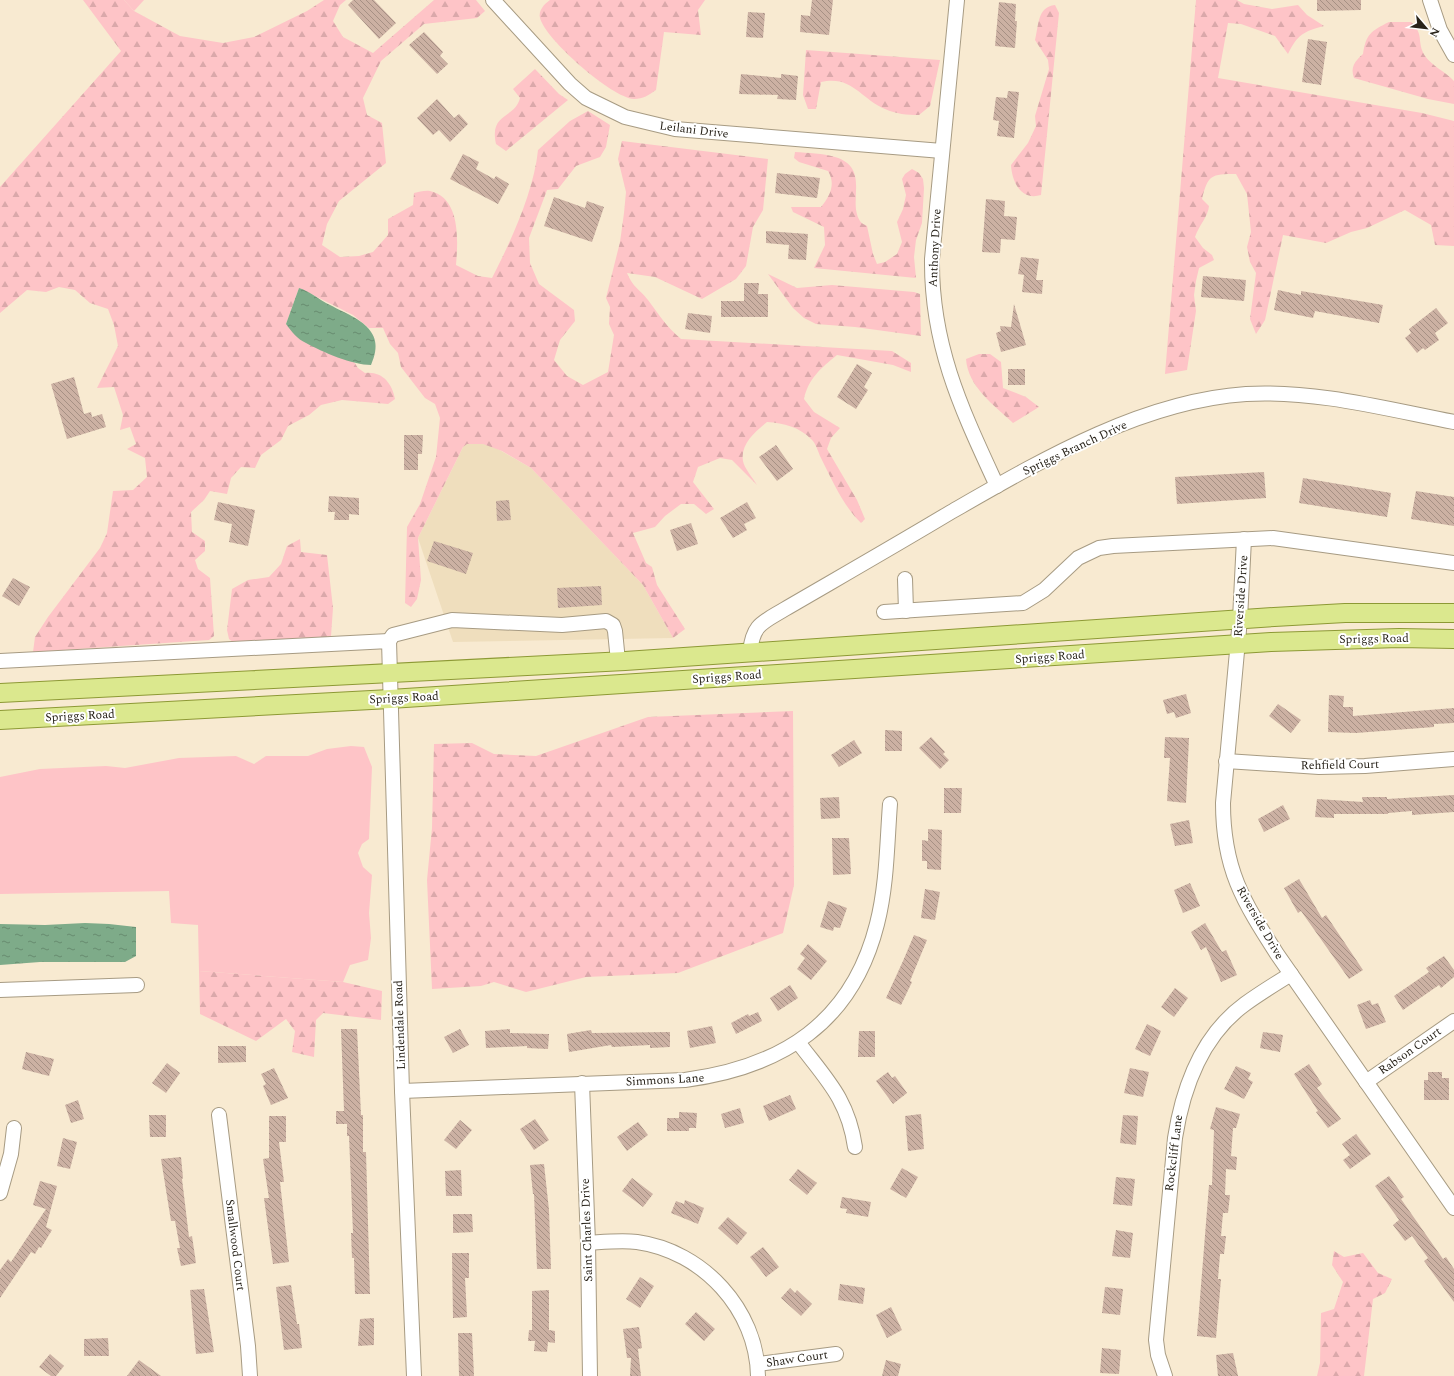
<svg xmlns="http://www.w3.org/2000/svg" width="1454" height="1376" font-family="Spectral,serif">
<defs>
<pattern id="forest-firs" width="22" height="20" patternUnits="userSpaceOnUse"><rect width="22" height="20" fill="#fec4c7"/><path d="M5 1l3.5 6h-7zM16 11l3.5 6h-7z" fill="#daa8aa"/></pattern>
<pattern id="water-ripples" width="26" height="14" patternUnits="userSpaceOnUse"><rect width="26" height="14" fill="#7eab89"/><path d="M2 4q2-2 4 0t4 0M15 11q2-2 4 0t4 0" fill="none" stroke="#678b6f"/></pattern>
<pattern id="building-back-hatch" width="6" height="6" patternUnits="userSpaceOnUse"><rect width="6" height="6" fill="#ccb1a3"/><path d="M-1 5l2 2M0 0l6 6M5-1l2 2" fill="none" stroke="#a69084"/></pattern>
</defs>
<rect width="100%" height="100%" fill="#f8ead1"/>
<path fill="#efdebd" d="M470 433 531 468 643 585 673 638 453 642 418 538Z"/>
<g fill="#fec4c7">
<path d="M124 0H144L134 11Z"/>
<path d="M351 746 364 747 372 767 369 839 362 844 358 853 363 867 372 875 369 913 371 938 368 960 350 965 343 982 199 971 198 925 171 923 169 891 0 894V777L40 769 106 766 125 768 179 758 236 756 254 764 266 756H308L327 749Z"/>
</g>
<g fill="url(#forest-firs)">
<path d="M83 0H124L134 11 180 36 223 43 254 37 307 11 324 0H346L340 5 333 21 343 37 373 53 434 0H476L485 11 477 18 424 24 381 61 363 98 367 115 382 123 386 163 339 201 327 224 322 245 340 257 359 256 373 252 388 235V219L413 205 414 193C419 192 425 190 430 191 461 198 458 241 456 265L478 276 492 278C511 241 534 191 538 150L570 121 588 111 610 125 606 147 600 157 576 166 558 189 547 190 529 238 530 263 539 284 574 310 575 321 560 340 554 360 567 376 583 385 608 372 614 335 609 324 610 307 606 298 620 242 624 213 626 192 618 159 622 141 768 159 763 210 753 227 746 266 736 279 702 299 655 277 627 273C634 289 639 288 648 300 660 316 666 326 681 339L892 351 911 363V372L893 365 837 355C821 368 808 379 804 399L814 412 840 428 831 438 827 449 857 500 865 519 861 523C844 507 832 480 821 458 818 452 816 443 811 439 799 427 784 423 767 422 756 431 740 444 743 461 744 468 753 478 757 485L732 460 720 458 698 467 693 482 714 509 706 514 694 504H681L665 516 655 527 633 533 646 563 652 567 657 585 685 629 673 638 643 585 531 468 502 451 483 444H467L463 447 418 538 421 580 417 599 411 607 405 603 407 527 420 504 436 457 440 418 435 404 425 398 401 367 398 353 390 344 383 328H369L353 315 299 288 286 324 339 357 354 362 358 368 365 373C382 371 392 383 395 399L388 404 342 400 321 405 309 415 288 426 281 440 261 455 255 468 241 467 231 478 227 494 210 491 204 500 191 512 192 532 205 541V551L195 560 198 569 210 578 214 636 209 640 33 652 35 637 48 617 100 548 107 533 113 491 133 490 147 477 145 458 127 449 136 444 130 427 120 430 123 415 114 387 97 388 118 346 114 325 108 309 90 303 75 290 59 287 46 292 27 290 0 313V187L121 51Z"/>
<path d="M550 0H705L698 10 701 35 664 32 656 90C649 95 643 99 634 99 612 98 545 39 540 18 538 11 544 4 550 0Z"/>
<path d="M1196 0H1237L1244 4 1272 9 1298 5 1307 15 1324 26C1303 32 1298 34 1288 54L1275 36 1241 24 1228 23 1218 78 1422 113 1454 121V246L1435 245 1431 225 1405 210 1367 228 1351 232 1326 243 1283 235 1265 320 1256 334 1250 319 1256 273 1250 262 1247 247 1251 232 1247 194 1236 174C1211 174 1208 175 1202 199L1209 206C1208 217 1199 225 1195 237L1203 248 1212 255 1214 260 1199 268 1196 281 1194 295 1196 311 1187 370 1165 374Z"/>
<path d="M1055 5 1059 13 1041 195C1021 201 1012 182 1011 165L1028 143 1036 126 1035 116 1049 69 1048 60 1035 40C1039 25 1037 7 1055 5Z"/>
<path d="M1389 22H1411C1425 35 1416 41 1425 56 1432 66 1446 72 1454 81V104L1428 99 1354 78C1350 67 1355 61 1363 54 1366 34 1371 31 1389 22Z"/>
<path d="M806 50 940 60 930 106 919 115C907 115 896 114 885 109 861 99 852 75 821 82L816 109H808L803 95Z"/>
<path d="M535 69 559 94 568 100 506 151 496 144C489 112 515 119 520 98L513 89Z"/>
<path d="M795 152C808 153 823 153 835 157 871 168 847 201 860 221 861 223 865 225 867 226L873 254 877 264 885 262 897 254 902 242 897 222 903 209 906 195 902 179 905 174 912 169 919 173 923 179 924 188 922 223 916 240 914 257 916 278 814 268 825 245 824 227 793 212 791 207H821C830 196 836 184 828 171L799 162 794 158Z"/>
<path d="M768 274 797 288 832 285 914 292 920 294 921 336 855 327 816 324 804 318 793 308Z"/>
<path d="M979 354H990L1001 362 1003 388 1026 397 1039 407 1013 423C994 405 968 387 966 359Z"/>
<path d="M300 539 301 552 327 555 333 608 331 636 325 639 234 643 229 639 227 630 232 589 248 580 269 577 281 564 287 546Z"/>
<path d="M793 711 794 885 783 933 678 973 586 977 526 992 494 982 481 986 432 989 427 880 432 828 434 744 472 743 494 754 536 756 648 717Z"/>
<path d="M199 971 343 982 382 991 381 1020 323 1013 316 1020 314 1057 292 1052 295 1031 286 1019 256 1041 200 1014Z"/>
<path d="M1334 1251 1344 1257 1363 1253 1378 1273 1392 1279 1385 1293 1373 1299 1364 1376H1317L1320 1363 1321 1313 1334 1309 1343 1282 1332 1265Z"/>
</g>
<g fill="url(#water-ripples)">
<path d="M299 288C309 291 317 298 326 303 352 317 389 327 371 365 353 365 322 352 306 343 297 339 292 332 286 324Z"/>
<path d="M85 923 109 924 136 927V956L125 962H40L0 965V924L45 925Z"/>
</g>
<g fill="url(#building-back-hatch)">
<path d="M353 0H374L396 23 379 39 348 5Z"/>
<path d="M812 0H833L829 35 800 32 801 15 810 16Z"/>
<path d="M1317 0H1361V10L1317 11Z"/>
<path d="M999 2 1016 4 1015 21H1017L1015 48 995 46Z"/>
<path d="M748 12 765 13 763 38 746 37Z"/>
<path d="M424 32 443 52 440 56 448 64 437 74 409 45Z"/>
<path d="M1308 39 1327 42 1321 85 1302 82Z"/>
<path d="M741 74 781 78V74L798 76 796 100 777 99 778 95 739 94Z"/>
<path d="M1008 91 1019 92 1014 138 997 136 999 121 993 120 996 97 1007 98Z"/>
<path d="M437 99 454 118 459 114 468 124 450 142 439 130 433 135 417 118Z"/>
<path d="M463 154 479 162 476 169 494 179 496 176 509 184 498 204 450 179Z"/>
<path d="M777 173 820 178 817 198 775 193Z"/>
<path d="M554 197 585 208 587 201 604 207 592 242 544 226Z"/>
<path d="M986 199 1005 201 1004 216 1017 217 1015 240 1001 239 1000 253 982 252Z"/>
<path d="M766 231 808 234 806 260 788 259 789 245 766 243Z"/>
<path d="M1021 257 1039 259 1036 280H1043L1042 294 1022 292 1024 275 1018 274Z"/>
<path d="M1203 276 1246 280 1244 301 1201 297Z"/>
<path d="M744 283H759L758 294H768V317H721V301H744Z"/>
<path d="M1278 290 1301 295V291L1383 305 1379 323 1315 311 1313 318 1274 310Z"/>
<path d="M1014 304 1026 345 1001 352 996 333 1001 331 1000 326 1011 327Z"/>
<path d="M1436 308 1448 323 1435 333 1439 340 1425 350 1423 348 1417 353 1405 338 1411 333 1409 329Z"/>
<path d="M688 313 712 316 710 333 685 329Z"/>
<path d="M857 364 872 373 864 387 868 390 856 409 837 397Z"/>
<rect x="1008" y="369" width="17" height="16"/>
<path d="M74 377 84 414 91 412 92 417 102 414 106 427 67 439 51 384Z"/>
<path d="M404 435H423L422 454H418V470H404Z"/>
<path d="M776 445 793 469 777 481 759 457Z"/>
<path d="M1264 472 1266 498 1177 504 1175 477Z"/>
<path d="M1303 478 1391 493 1387 517 1299 503Z"/>
<path d="M1416 491 1454 497V526L1411 519Z"/>
<path d="M329 496 359 498V515L349 514V520H334L335 512H328Z"/>
<path d="M509 500 511 520 497 521 496 501Z"/>
<path d="M218 502 255 510 248 546 229 542 232 524 214 520Z"/>
<path d="M747 502 756 518 744 524 747 530 733 538 720 518Z"/>
<path d="M691 523 698 544 677 551 670 530Z"/>
<path d="M434 541 473 553 466 574 427 561Z"/>
<path d="M13 578 30 587 19 606 2 596Z"/>
<path d="M601 586 602 605 558 608 557 588Z"/>
<path d="M1186 694 1191 713 1176 718 1174 712 1167 714 1163 700Z"/>
<path d="M1329 695 1344 696 1343 707H1353V716L1454 708V723L1434 724V727L1356 733 1328 732Z"/>
<path d="M1278 704 1301 720 1291 733 1269 716Z"/>
<path d="M885 730 902 731V751H885Z"/>
<path d="M931 737 945 752 943 754 949 760 940 769 919 748Z"/>
<path d="M1165 737 1189 738 1186 803 1167 801 1170 758H1164Z"/>
<path d="M854 740 862 753 839 767 831 755Z"/>
<path d="M944 788H962L961 813H944Z"/>
<path d="M1454 795V812L1412 815V811L1388 813V814H1334V818L1315 817 1317 799 1363 802 1362 797H1387V799Z"/>
<path d="M839 797 840 818 821 819 820 798Z"/>
<path d="M1283 805 1290 819 1264 832 1258 819Z"/>
<path d="M1189 820 1193 843 1175 846 1170 824Z"/>
<path d="M928 829 942 830 941 870 927 869V861H922V840L928 841Z"/>
<path d="M832 838H849L851 874 833 875Z"/>
<path d="M1299 879 1322 918 1326 915 1363 970 1349 979 1301 911 1298 913 1284 888Z"/>
<path d="M1190 883 1200 906 1183 913 1174 890Z"/>
<path d="M925 889 940 892 935 920 921 918Z"/>
<path d="M828 901 847 908 840 928 834 927 833 931 820 927Z"/>
<path d="M1205 923 1222 952 1226 950 1237 975 1221 982 1206 947 1201 950 1191 932Z"/>
<path d="M914 935 927 940 910 981 912 982 901 1005 886 998 903 961Z"/>
<path d="M808 944 827 961 811 980 797 969 805 958 800 954Z"/>
<path d="M1444 956 1454 970V977L1441 988 1439 985 1403 1010 1394 996 1429 972 1426 968Z"/>
<path d="M790 985 798 998 778 1011 770 998Z"/>
<path d="M1175 988 1188 998 1174 1017 1161 1007Z"/>
<path d="M1370 1000 1372 1005 1378 1003 1386 1022 1366 1029 1357 1005Z"/>
<path d="M758 1012 762 1021 736 1034 731 1023 748 1014 749 1016Z"/>
<path d="M1147 1024 1161 1031 1150 1056 1135 1049Z"/>
<path d="M712 1026 716 1043 690 1048 687 1031Z"/>
<path d="M341 1029H357L361 1115H363V1152H366L370 1294H355L354 1258H352L351 1233H353L349 1136H347V1124H336V1111H344Z"/>
<path d="M460 1029 469 1045 453 1053 444 1037Z"/>
<path d="M510 1029V1033L549 1034 548 1049 527 1048V1046L486 1048 485 1031Z"/>
<path d="M591 1030 592 1033 670 1032V1047L650 1048V1045L612 1047 611 1045 569 1052 567 1034Z"/>
<path d="M859 1031H875V1057H858Z"/>
<path d="M1263 1032 1283 1035 1280 1052 1260 1048Z"/>
<path d="M218 1046H246V1062L218 1063Z"/>
<path d="M26 1052 54 1059 49 1076 22 1069Z"/>
<path d="M167 1063 180 1073 166 1093 152 1083Z"/>
<path d="M1309 1064 1322 1084 1317 1088 1341 1119 1328 1128 1316 1112 1318 1111 1294 1074Z"/>
<path d="M1236 1066 1251 1073 1248 1079 1253 1082 1244 1099 1224 1089Z"/>
<path d="M274 1068 288 1098 271 1105 263 1086 266 1084 261 1074Z"/>
<path d="M1130 1068 1149 1072 1143 1097 1124 1093Z"/>
<path d="M888 1072 892 1078 895 1076 907 1093 893 1104 876 1081Z"/>
<path d="M1428 1072H1442V1078H1449V1100H1424V1080H1428Z"/>
<path d="M790 1095 796 1109 769 1121 763 1106Z"/>
<path d="M78 1100 84 1119 71 1123 65 1105Z"/>
<path d="M1216 1107 1240 1114 1236 1128H1233L1231 1156 1237 1157 1236 1170 1226 1169 1225 1195H1230L1228 1213H1223L1221 1236H1226L1224 1254H1220L1218 1279H1221L1216 1338 1197 1336 1209 1185H1212L1214 1130 1210 1129Z"/>
<path d="M740 1108 744 1123 725 1128 721 1114Z"/>
<path d="M679 1112 697 1113 696 1128H689V1131H667V1118H679Z"/>
<path d="M921 1114 924 1149 908 1151 905 1116Z"/>
<path d="M149 1115H166V1137H150Z"/>
<path d="M1123 1115 1138 1116 1136 1145 1120 1143Z"/>
<path d="M269 1116H286V1142H279L284 1182H280L289 1262 273 1264 264 1198H269L263 1159 269 1158Z"/>
<path d="M535 1119 549 1140 534 1150 520 1129Z"/>
<path d="M460 1120 472 1130 456 1149 444 1140Z"/>
<path d="M638 1122 648 1135 627 1151 617 1137Z"/>
<path d="M1356 1134 1371 1154 1350 1169 1343 1160 1350 1155 1342 1144Z"/>
<path d="M63 1138 77 1142 70 1169 57 1166Z"/>
<path d="M181 1157 183 1178 182 1179 189 1237 192 1236 196 1263 181 1266 177 1248H180L175 1221H171L161 1159Z"/>
<path d="M544 1164 549 1210 551 1269H537L534 1194H533L530 1165Z"/>
<path d="M902 1168 918 1177 906 1198 890 1189Z"/>
<path d="M798 1169 817 1183 807 1195 789 1180Z"/>
<path d="M461 1170 462 1196H446L445 1171Z"/>
<path d="M1389 1176 1404 1197 1401 1199 1443 1259 1446 1257 1454 1269V1302L1424 1261 1428 1258 1412 1236 1405 1241 1393 1225 1399 1220 1375 1186Z"/>
<path d="M1116 1177 1135 1179 1132 1206 1113 1204Z"/>
<path d="M632 1178 653 1194 643 1207 622 1191Z"/>
<path d="M40 1181 57 1186 46 1227 52 1230 41 1248 39 1247 35 1254 31 1252 0 1298V1270L8 1259 11 1262 46 1209 33 1205Z"/>
<path d="M842 1197 871 1202 868 1217 846 1213 847 1209 840 1208Z"/>
<path d="M685 1200 704 1208 698 1224 671 1213 676 1201 684 1204Z"/>
<path d="M453 1214H472L473 1232 453 1233Z"/>
<path d="M728 1217 747 1233 737 1245 718 1228Z"/>
<path d="M1116 1230 1133 1233 1130 1258 1112 1256Z"/>
<path d="M763 1247 779 1267 766 1277 750 1257Z"/>
<path d="M452 1253H469V1278H465L467 1317 453 1318Z"/>
<path d="M640 1277 654 1286 640 1308 626 1299Z"/>
<path d="M840 1284 865 1288 863 1304 838 1300Z"/>
<path d="M291 1285 297 1324H299L302 1348 284 1350 276 1287Z"/>
<path d="M1105 1287 1123 1289 1120 1315 1102 1313Z"/>
<path d="M790 1288 795 1293 797 1290 812 1304 801 1316 781 1298Z"/>
<path d="M204 1289 214 1352 196 1354 190 1290Z"/>
<path d="M549 1290V1330L555 1331V1343L548 1342 547 1352 534 1351 535 1341H528L529 1330H532V1291Z"/>
<path d="M891 1307 902 1330 887 1338 876 1315Z"/>
<path d="M696 1312 715 1329 704 1341 685 1324Z"/>
<path d="M374 1318V1345L358 1346 360 1319Z"/>
<path d="M639 1327 642 1348 638 1349 641 1376H630L631 1358H627L623 1329Z"/>
<path d="M458 1333H472L474 1376H459Z"/>
<path d="M108 1338 109 1356H84V1339Z"/>
<path d="M1102 1348 1121 1350 1119 1374 1100 1373Z"/>
<path d="M1233 1353 1238 1376H1218L1216 1355Z"/>
<path d="M50 1354 64 1366 56 1376H51L39 1367Z"/>
<path d="M139 1360 161 1376H127Z"/>
<path d="M886 1360 901 1364 898 1376H882Z"/>
</g>
<g fill="none" stroke-linecap="round" stroke-linejoin="round">
<g stroke="#a79b83" stroke-width="16">
<g id="minor">
<path d="M493 0 570 84 586 98 625 117 675 129 942 151"/>
<path d="M957 0 932 259C931 346 962 410 997 486"/>
<path d="M1430 0 1440 30 1454 55"/>
<path d="M1244 539 1240 619 1223 803C1223 869 1243 901 1277 954L1454 1208"/>
<path d="M905 579 906 611"/>
<path d="M884 612 1023 603 1044 590 1078 558 1099 548 1113 546 1273 538 1454 563"/>
<path d="M389 641 393 635 452 620 562 625 606 621 613 625 615 631 618 661"/>
<path d="M750 652C753 624 762 623 785 609 840 577 896 545 951 512 1040 461 1141 401 1246 394 1316 390 1386 409 1454 422"/>
<path d="M0 661 389 641 402 1091 414 1376"/>
<path d="M1226 761 1319 767 1365 766 1454 759"/>
<path d="M0 990 137 985"/>
<path d="M798 1042C826 1079 848 1099 855 1147"/>
<path d="M1366 1082 1454 1021"/>
<path d="M582 1083 588 1243 590 1376"/>
<path d="M402 1091 685 1080C782 1067 852 1023 877 924 887 885 887 843 890 804"/>
<path d="M219 1115 248 1346 250 1376"/>
<path d="M0 1193 11 1154 14 1128"/>
<path d="M588 1243C604 1242 621 1240 637 1242 703 1251 757 1310 758 1376"/>
<path d="M758 1364 836 1354"/>
<path d="M1165 1376 1158 1355 1156 1340 1175 1138C1183 1087 1201 1036 1245 1004 1260 993 1275 984 1291 974"/>
</g>
</g>
<g stroke="#8d9935" stroke-width="20">
<g id="major">
<path d="M0 693 625 661 1274 617 1345 613H1454"/>
<path d="M0 720 390 699 1271 642 1399 638 1454 639"/>
</g>
</g>
<use href="#minor" stroke="#fff" stroke-width="14"/>
<use href="#major" stroke="#dbe88e" stroke-width="18"/>
</g>
<g text-anchor="middle" dominant-baseline="central" stroke-width="4" stroke-linejoin="round" paint-order="stroke">
<g font-size="12" fill="#28231a" stroke="#fff">
<text transform="translate(694 130) rotate(7)">Leilani Drive</text>
<text transform="translate(935 248) rotate(-87)">Anthony Drive</text>
<text transform="translate(1075 448) rotate(-25)">Spriggs Branch Drive</text>
<text transform="translate(1241 596) rotate(-86)">Riverside Drive</text>
<text transform="translate(1374 639) rotate(-1)">Spriggs Road</text>
<text transform="translate(1050 657) rotate(-4)">Spriggs Road</text>
<text transform="translate(727 677) rotate(-4)">Spriggs Road</text>
<text transform="translate(404 698) rotate(-3)">Spriggs Road</text>
<text transform="translate(80 716) rotate(-3)">Spriggs Road</text>
<text transform="translate(1340 765) rotate(-1)">Rehfield Court</text>
<text transform="translate(1260 923) rotate(60)">Riverside Drive</text>
<text transform="translate(400 1025) rotate(-92)">Lindendale Road</text>
<text transform="translate(1410 1051) rotate(-35)">Rabson Court</text>
<text transform="translate(665 1080) rotate(-3)">Simmons Lane</text>
<text transform="translate(1174 1153) rotate(-83)">Rockcliff Lane</text>
<text transform="translate(587 1230) rotate(-92)">Saint Charles Drive</text>
<text transform="translate(235 1245) rotate(83)">Smallwood Court</text>
<text transform="translate(797 1359) rotate(-8)">Shaw Court</text>
</g>
</g>
<g transform="translate(1426 28) rotate(118)" stroke="#ffffff" stroke-width="3" paint-order="stroke">
<path d="M0-3L7 15L0 10L-7 15Z" fill="#28231a"/>
<text y="-6" font-size="11" font-weight="bold" text-anchor="middle" fill="#28231a">N</text>
</g>
</svg>
